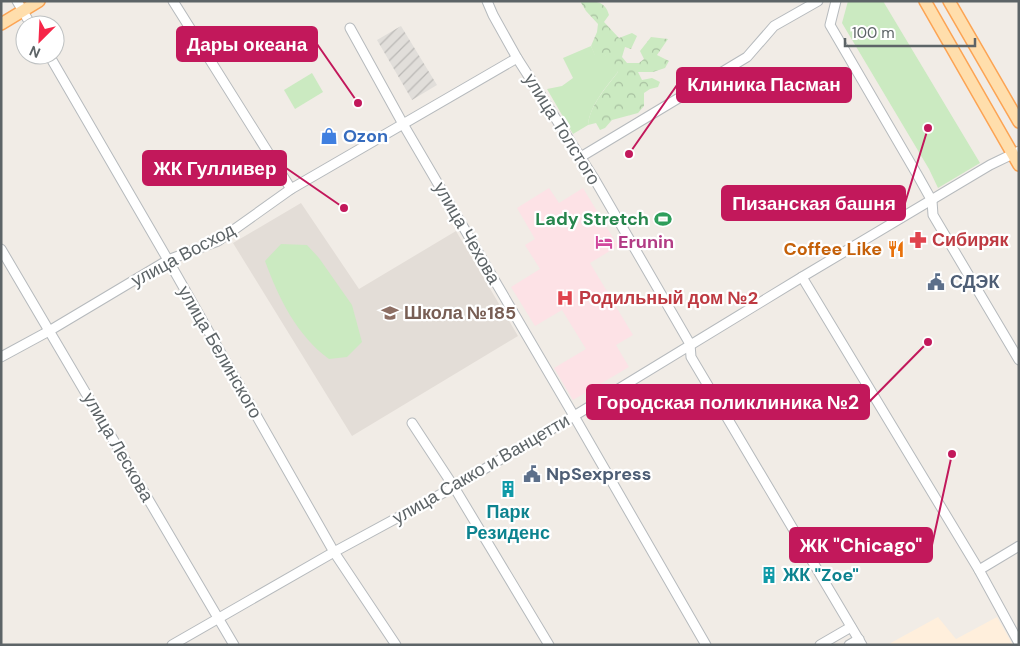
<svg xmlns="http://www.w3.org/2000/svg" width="1020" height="646" font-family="'DM Sans',sans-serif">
<defs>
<pattern id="industrial-furrows" width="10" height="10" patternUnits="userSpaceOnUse" patternTransform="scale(1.25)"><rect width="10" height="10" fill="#e1deda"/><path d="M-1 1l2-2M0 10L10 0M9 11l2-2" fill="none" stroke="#bab8b5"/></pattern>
<pattern id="forest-crowns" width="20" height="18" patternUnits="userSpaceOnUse" patternTransform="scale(1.25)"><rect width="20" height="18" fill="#cbeac1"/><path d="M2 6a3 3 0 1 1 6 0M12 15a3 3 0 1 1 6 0" fill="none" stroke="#a8c1a1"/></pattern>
</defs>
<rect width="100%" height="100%" fill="#f1ece6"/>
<path fill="#ffefdc" d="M938 617 956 639 997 617 1013 645H887Z"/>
<path fill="url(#industrial-furrows)" d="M401 26 437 85 412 100 377 40Z"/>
<path fill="#e3ddd7" d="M301 203 359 289 456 231 518 336 352 436 233 243Z"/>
<path fill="#fde2e6" d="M549 188 559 203 583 188 618 246 590 263 633 335 616 345 629 367 573 400 554 368 586 349 562 310 535 326 511 287 540 269 525 245 535 239 517 208Z"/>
<g fill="#cbeac1">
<path d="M848 1H883L980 163 938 188 929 169 842 23Z"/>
<path d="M591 46 595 55H605L618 72C606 87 590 105 588 125L573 134 547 89 562 86 573 78 563 58Z"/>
<path d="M312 73 323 92 295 109 284 90Z"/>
<path d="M281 244 307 245 319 258 352 305 362 342 347 357 329 359C297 336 278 297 265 261Z"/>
</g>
<path fill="url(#forest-crowns)" d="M580 1C594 1 605 0 609 15L604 22 619 38 632 33 637 36 631 49 625 47 622 57 627 63H639L644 59 640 51 651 37 668 39 657 55 669 61 665 68 653 72H638L642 80 652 78 660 82 658 87 650 89 644 93V106L638 113 612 120 605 128 600 130 596 123 588 125C590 105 606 88 618 72L608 66 605 55 595 56 591 46 597 32 598 24 586 11Z"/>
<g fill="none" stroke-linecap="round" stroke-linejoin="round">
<g stroke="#b6babd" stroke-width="11">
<g id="minor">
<path d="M17 1 31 25"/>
<path d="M173 1 291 189"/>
<path d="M487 1 493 15 517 58 595 180 690 344 691 357 862 645"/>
<path d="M836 1 830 25 918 176 932 201 933 215 1019 360"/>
<path d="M350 28 403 124 574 416 706 645"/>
<path d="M49 55 168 260 334 552 396 645"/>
<path d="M579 158 747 57 774 26 818 1"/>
<path d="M1 249 234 645"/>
<path d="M802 277 979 570 1019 643"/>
<path d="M1 357 49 331 168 260 218 241 291 189 517 58"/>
<path d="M412 423 454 487 549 645"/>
<path d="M979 570 1019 546"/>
<path d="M172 645 334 552 454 487 574 416 802 277 990 165 1019 151"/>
<path d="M820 645 851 627"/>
<path d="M849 645 859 639"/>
</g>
</g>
<g stroke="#fca454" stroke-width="14">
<g id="major">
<path d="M925 1 1019 165"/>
<path d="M949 1 1019 122"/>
<path d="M1 24 39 1"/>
</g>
</g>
<use href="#minor" stroke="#fff" stroke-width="9"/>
<use href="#major" stroke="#ffdeac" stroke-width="11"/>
</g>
<defs>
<g id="shop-bare" transform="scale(1.35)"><path d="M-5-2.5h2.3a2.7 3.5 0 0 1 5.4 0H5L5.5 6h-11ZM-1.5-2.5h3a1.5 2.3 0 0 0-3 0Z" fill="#3f7fe0" stroke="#fff" stroke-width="2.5" paint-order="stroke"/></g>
<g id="stadium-bare" transform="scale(1.35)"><path d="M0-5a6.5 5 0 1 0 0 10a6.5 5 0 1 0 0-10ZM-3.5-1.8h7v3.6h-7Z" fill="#2e9e5b" stroke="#fff" stroke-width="2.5" paint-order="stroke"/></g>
<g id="pharmacy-bare" transform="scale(1.35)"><path d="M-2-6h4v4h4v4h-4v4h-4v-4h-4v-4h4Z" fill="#e0444e" stroke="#fff" stroke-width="2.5" paint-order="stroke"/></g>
<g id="hotel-bare" transform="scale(1.35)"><path d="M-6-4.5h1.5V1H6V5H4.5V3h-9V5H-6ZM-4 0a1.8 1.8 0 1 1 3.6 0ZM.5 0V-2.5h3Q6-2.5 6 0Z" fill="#d1479c" stroke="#fff" stroke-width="2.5" paint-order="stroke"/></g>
<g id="restaurant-bare" transform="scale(1.35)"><path d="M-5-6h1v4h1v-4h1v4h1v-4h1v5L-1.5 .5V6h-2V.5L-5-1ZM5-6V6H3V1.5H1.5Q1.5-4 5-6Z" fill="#e8710a" stroke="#fff" stroke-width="2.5" paint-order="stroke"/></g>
<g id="civic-bare" transform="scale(1.35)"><path d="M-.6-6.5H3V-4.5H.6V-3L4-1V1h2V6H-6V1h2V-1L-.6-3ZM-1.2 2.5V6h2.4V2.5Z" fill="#5c6f8a" stroke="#fff" stroke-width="2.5" paint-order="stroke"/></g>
<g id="hospital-bare" transform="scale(1.35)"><path d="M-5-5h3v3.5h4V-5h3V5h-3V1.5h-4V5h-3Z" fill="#e0444e" stroke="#fff" stroke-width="2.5" paint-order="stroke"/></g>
<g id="school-bare" transform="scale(1.35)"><path d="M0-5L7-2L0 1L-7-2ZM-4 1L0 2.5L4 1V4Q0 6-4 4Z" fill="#8d6e63" stroke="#fff" stroke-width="2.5" paint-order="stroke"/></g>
<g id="building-bare" transform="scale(1.35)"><path d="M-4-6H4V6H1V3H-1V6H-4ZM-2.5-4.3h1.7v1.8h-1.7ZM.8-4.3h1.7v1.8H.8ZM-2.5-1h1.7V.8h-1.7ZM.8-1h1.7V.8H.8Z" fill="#0f9aa8" stroke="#fff" stroke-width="2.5" paint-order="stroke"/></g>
</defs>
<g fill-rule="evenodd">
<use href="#shop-bare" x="329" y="136"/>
<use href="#stadium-bare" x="663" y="219"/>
<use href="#pharmacy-bare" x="918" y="240"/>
<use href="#hotel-bare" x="604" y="242"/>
<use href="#restaurant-bare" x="896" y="249"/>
<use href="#civic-bare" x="936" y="282"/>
<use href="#hospital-bare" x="565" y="298"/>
<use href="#school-bare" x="390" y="313"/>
<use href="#civic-bare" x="532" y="474"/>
<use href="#building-bare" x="508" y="489"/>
<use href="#building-bare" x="769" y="575"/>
</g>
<g text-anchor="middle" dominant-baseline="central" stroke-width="4.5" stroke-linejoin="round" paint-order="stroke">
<g font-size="18" fill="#5d6467" stroke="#fff">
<text transform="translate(562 129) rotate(58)">улица Толстого</text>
<text transform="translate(467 233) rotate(60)">улица Чехова</text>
<text transform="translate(183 255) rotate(-28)">улица Восход</text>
<text transform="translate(220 352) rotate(60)">улица Белинского</text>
<text transform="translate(118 447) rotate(60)">улица Лескова</text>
<text transform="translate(481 469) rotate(-30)">улица Сакко и Ванцетти</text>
</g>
<g font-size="18" font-weight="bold" fill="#366cbe" stroke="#fff" text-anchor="start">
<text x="343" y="136">Ozon</text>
</g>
<g font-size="18" font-weight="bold" fill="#27864d" stroke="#fff" text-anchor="end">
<text x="649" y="219">Lady Stretch</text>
</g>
<g font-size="18" font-weight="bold" fill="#be3a42" stroke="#fff" text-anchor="start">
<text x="932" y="240">Сибиряк</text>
<text x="579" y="298">Родильный дом №2</text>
</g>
<g font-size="18" font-weight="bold" fill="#b23c85" stroke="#fff" text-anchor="start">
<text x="618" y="242">Erunin</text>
</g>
<g font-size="18" font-weight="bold" fill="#c56008" stroke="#fff" text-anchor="end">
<text x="882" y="249">Coffee Like</text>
</g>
<g font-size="18" font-weight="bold" fill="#4e5e75" stroke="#fff" text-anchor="start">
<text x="950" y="282">СДЭК</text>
<text x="546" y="474">NpSexpress</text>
</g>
<g font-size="18" font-weight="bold" fill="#785e54" stroke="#fff" text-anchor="start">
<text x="404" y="313">Школа №185</text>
</g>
<g font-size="18" font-weight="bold" fill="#0d838f" stroke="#fff">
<text x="508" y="512">Парк<tspan x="508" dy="21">Резиденс</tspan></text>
<text x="783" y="575" text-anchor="start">ЖК "Zoe"</text>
</g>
</g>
<path fill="none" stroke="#c2185b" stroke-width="2" d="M358 103L317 44M629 154L677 85M344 208L286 168M928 128L905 203M928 342L869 402M952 454L932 545"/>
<g fill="#c2185b" stroke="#fff" stroke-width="2">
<circle cx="358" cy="103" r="5"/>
<circle cx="629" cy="154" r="5"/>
<circle cx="344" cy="208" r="5"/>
<circle cx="928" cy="128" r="5"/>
<circle cx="928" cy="342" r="5"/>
<circle cx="952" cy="454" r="5"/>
</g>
<g fill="#c2185b" stroke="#c2185b" stroke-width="2">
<rect x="177" y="27" width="140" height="34" rx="5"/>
<rect x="677" y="68" width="174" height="34" rx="5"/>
<rect x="143" y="151" width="143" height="34" rx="5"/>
<rect x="722" y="186" width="183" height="34" rx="5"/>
<rect x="587" y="385" width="282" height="34" rx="5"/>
<rect x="790" y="528" width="142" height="34" rx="5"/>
</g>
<g font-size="19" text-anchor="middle" font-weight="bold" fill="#fff">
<text x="247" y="51">Дары океана</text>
<text x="764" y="91">Клиника Пасман</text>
<text x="215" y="175">ЖК Гулливер</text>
<text x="814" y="210">Пизанская башня</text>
<text x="728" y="409">Городская поликлиника №2</text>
<text x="861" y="552">ЖК "Chicago"</text>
</g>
<rect width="1020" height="646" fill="none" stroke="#5d6467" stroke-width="5"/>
<g transform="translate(40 40) rotate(204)"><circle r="24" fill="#ffffff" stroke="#bec1c2"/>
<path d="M0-4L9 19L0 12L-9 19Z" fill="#f62648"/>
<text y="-8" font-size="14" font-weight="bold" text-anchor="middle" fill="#5d6467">N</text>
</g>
<path d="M845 38v8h130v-8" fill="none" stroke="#5d6467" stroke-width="2.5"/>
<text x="852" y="38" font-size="15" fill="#5d6467" stroke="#ffffff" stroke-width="4" paint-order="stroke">100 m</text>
</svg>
